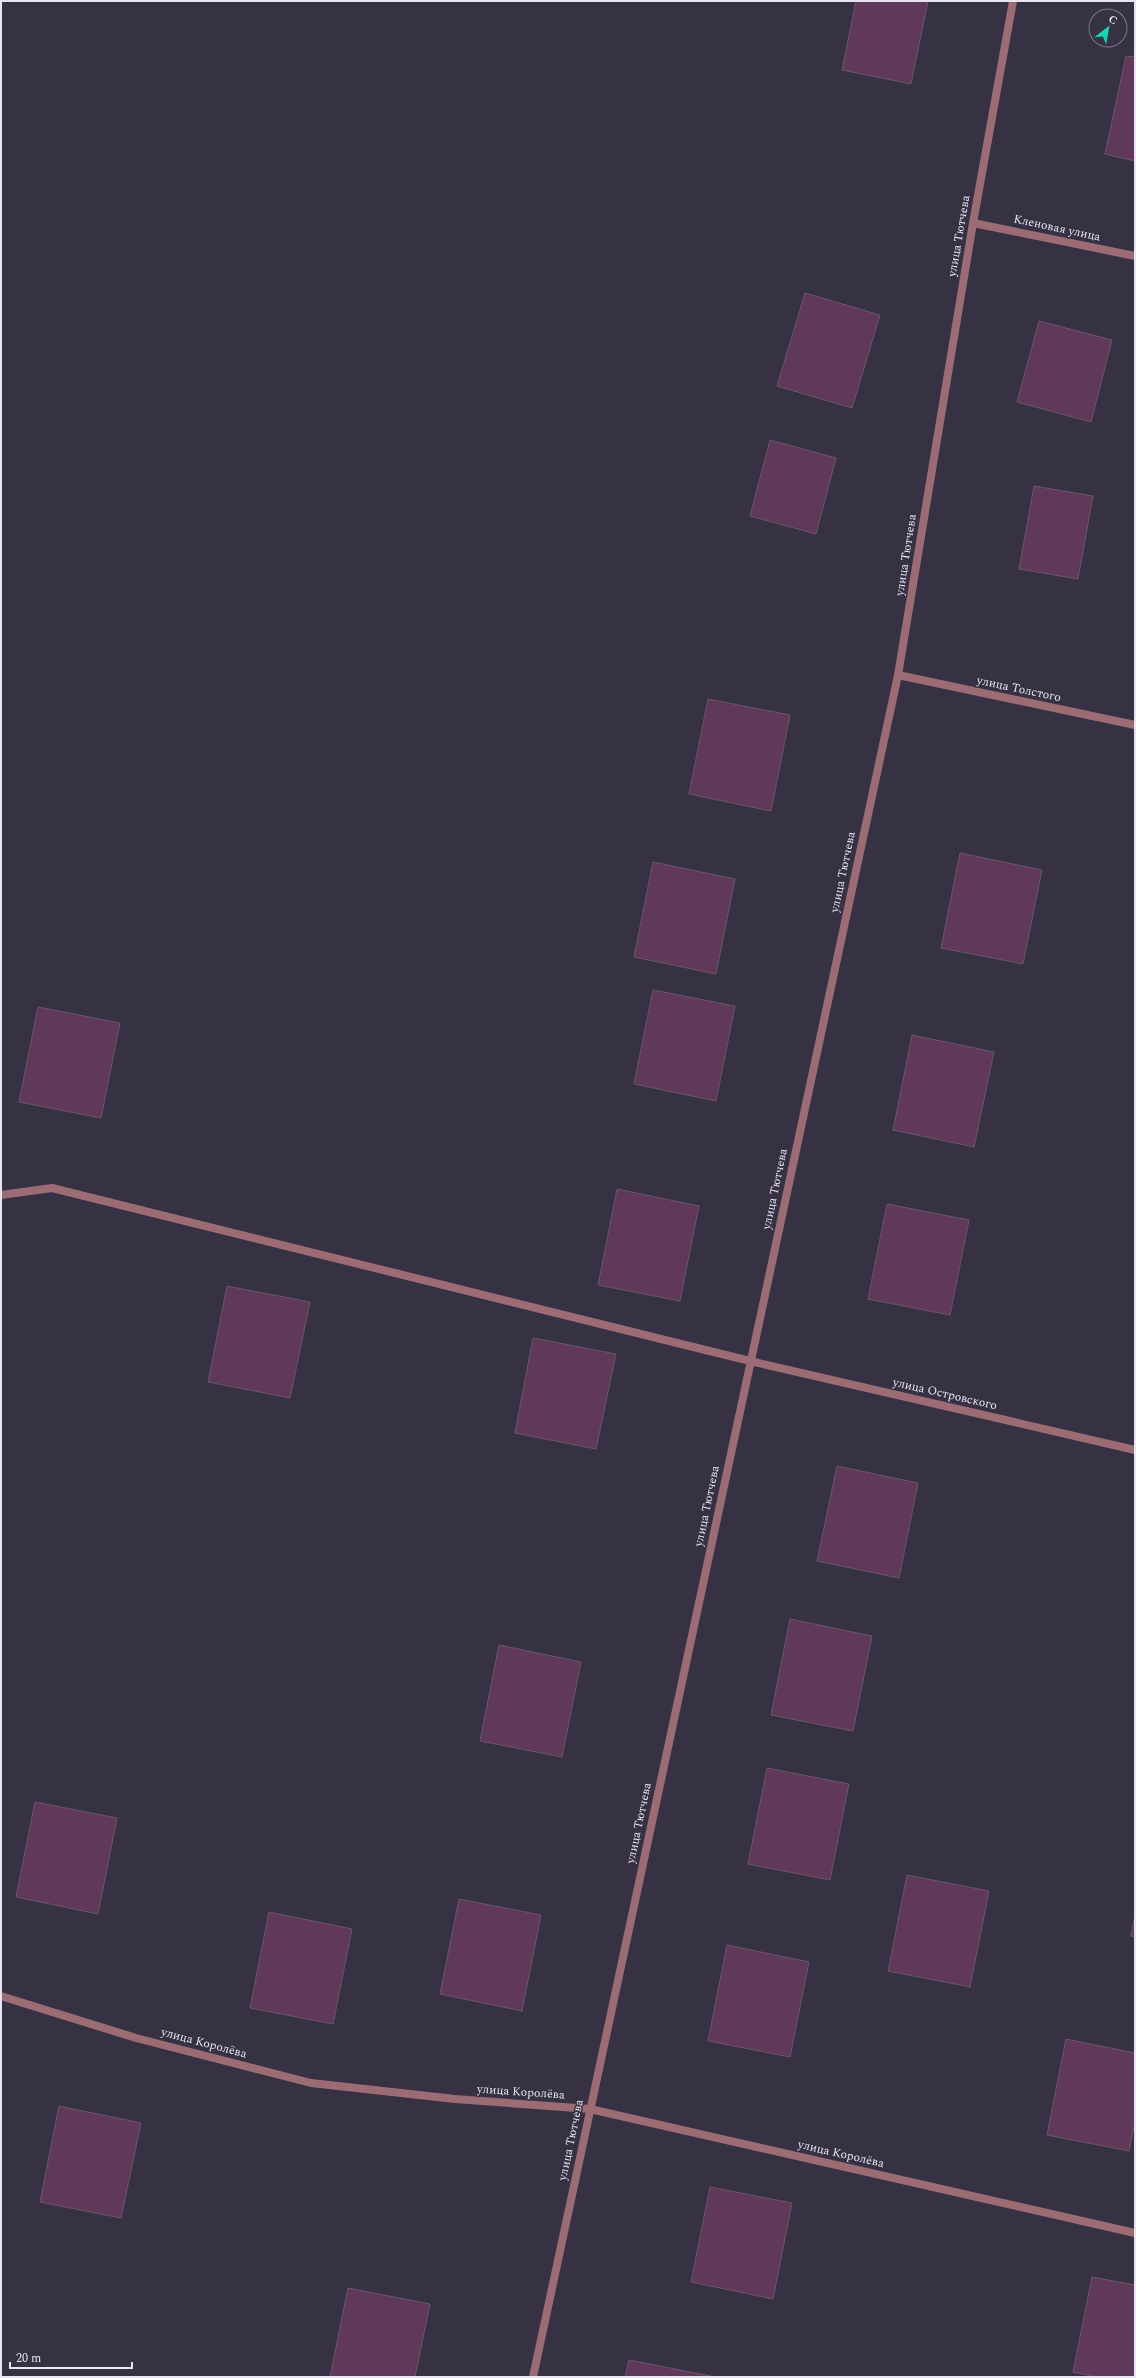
<svg xmlns="http://www.w3.org/2000/svg" width="1136" height="2378" font-family="Spectral,serif">
<rect width="100%" height="100%" fill="#363143"/>
<g fill="#603859" stroke="#6a5866">
<path d="M856 1H928L911 84 842 70Z"/>
<path d="M1126 56 1135 57V161L1105 154Z"/>
<path d="M805 293 880 315 852 408 777 386Z"/>
<path d="M1039 321 1112 340 1091 422 1017 402Z"/>
<path d="M770 440 836 458 816 534 750 516Z"/>
<path d="M1034 486 1093 496 1078 579 1019 569Z"/>
<path d="M708 699 790 715 771 811 689 794Z"/>
<path d="M960 853 1042 870 1023 964 941 948Z"/>
<path d="M653 862 735 879 716 974 634 957Z"/>
<path d="M653 990 735 1006 716 1101 634 1084Z"/>
<path d="M38 1007 120 1023 101 1118 19 1102Z"/>
<path d="M912 1035 994 1052 974 1147 893 1130Z"/>
<path d="M617 1189 699 1206 680 1301 598 1285Z"/>
<path d="M887 1204 969 1220 950 1315 868 1299Z"/>
<path d="M227 1286 310 1302 290 1398 208 1382Z"/>
<path d="M533 1338 616 1354 596 1449 515 1433Z"/>
<path d="M837 1466 918 1483 899 1578 817 1561Z"/>
<path d="M790 1619 872 1636 853 1731 771 1715Z"/>
<path d="M499 1645 581 1662 562 1757 480 1741Z"/>
<path d="M767 1768 849 1784 830 1880 748 1864Z"/>
<path d="M35 1802 117 1818 98 1914 16 1897Z"/>
<path d="M907 1875 989 1891 970 1987 888 1971Z"/>
<path d="M459 1899 541 1915 522 2011 440 1994Z"/>
<path d="M269 1912 352 1929 333 2024 250 2008Z"/>
<path d="M1135 1915V1937L1131 1936Z"/>
<path d="M727 1945 809 1962 790 2057 708 2041Z"/>
<path d="M1066 2039 1135 2053V2121L1129 2151 1047 2135Z"/>
<path d="M59 2106 141 2123 121 2218 40 2202Z"/>
<path d="M710 2187 792 2203 773 2299 691 2282Z"/>
<path d="M1092 2277 1135 2285V2377H1098L1073 2372Z"/>
<path d="M348 2288 430 2304 415 2377H330Z"/>
<path d="M629 2360 711 2376 710 2377H625Z"/>
</g>
<g fill="none" stroke-linecap="round" stroke-linejoin="round">
<g stroke="#9b6c73" stroke-width="8">
<path d="M973 223 1135 256"/>
<path d="M1 1195 52 1188 750 1361"/>
</g>
<g stroke="#9b6c73" stroke-width="8">
<path d="M898 675 1135 725"/>
<path d="M750 1361 1135 1450"/>
<path d="M1 1996 136 2038 311 2083 455 2099 590 2109 1135 2233"/>
<path d="M533 2377 898 675 973 223 1013 1"/>
</g>
</g>
<g text-anchor="middle" dominant-baseline="central" stroke-width="3" stroke-linejoin="round" paint-order="stroke">
<g font-size="12" fill="#e8e5f1" stroke="#363143">
<text transform="translate(1057 228) rotate(12)">Кленовая улица</text>
<text transform="translate(959 236) rotate(-80)">улица Тютчева</text>
<text transform="translate(906 555) rotate(-81)">улица Тютчева</text>
<text transform="translate(1019 689) rotate(12)">улица Толстого</text>
<text transform="translate(843 872) rotate(-78)">улица Тютчева</text>
<text transform="translate(775 1189) rotate(-78)">улица Тютчева</text>
<text transform="translate(945 1394) rotate(13)">улица Островского</text>
<text transform="translate(707 1506) rotate(-78)">улица Тютчева</text>
<text transform="translate(639 1823) rotate(-78)">улица Тютчева</text>
<text transform="translate(204 2043) rotate(15)">улица Королёва</text>
<text transform="translate(521 2092) rotate(4)">улица Королёва</text>
<text transform="translate(571 2140) rotate(-78)">улица Тютчева</text>
<text transform="translate(841 2154) rotate(13)">улица Королёва</text>
</g>
</g>
<rect width="1136" height="2378" fill="none" stroke="#e8e5f1" stroke-width="4"/>
<g transform="translate(1108 28) rotate(31)"><circle r="19" fill="#363143" stroke="#7d7989"/>
<path d="M0-3L7 15L0 10L-7 15Z" fill="#13d5b3"/>
<text y="-6" font-size="11" font-weight="bold" text-anchor="middle" fill="#e8e5f1">С</text>
</g>
<path d="M10 2362v6h122v-6" fill="none" stroke="#e8e5f1" stroke-width="2"/>
<text x="16" y="2362" font-size="12" fill="#e8e5f1" stroke="#363143" stroke-width="3" paint-order="stroke">20 m</text>
</svg>
